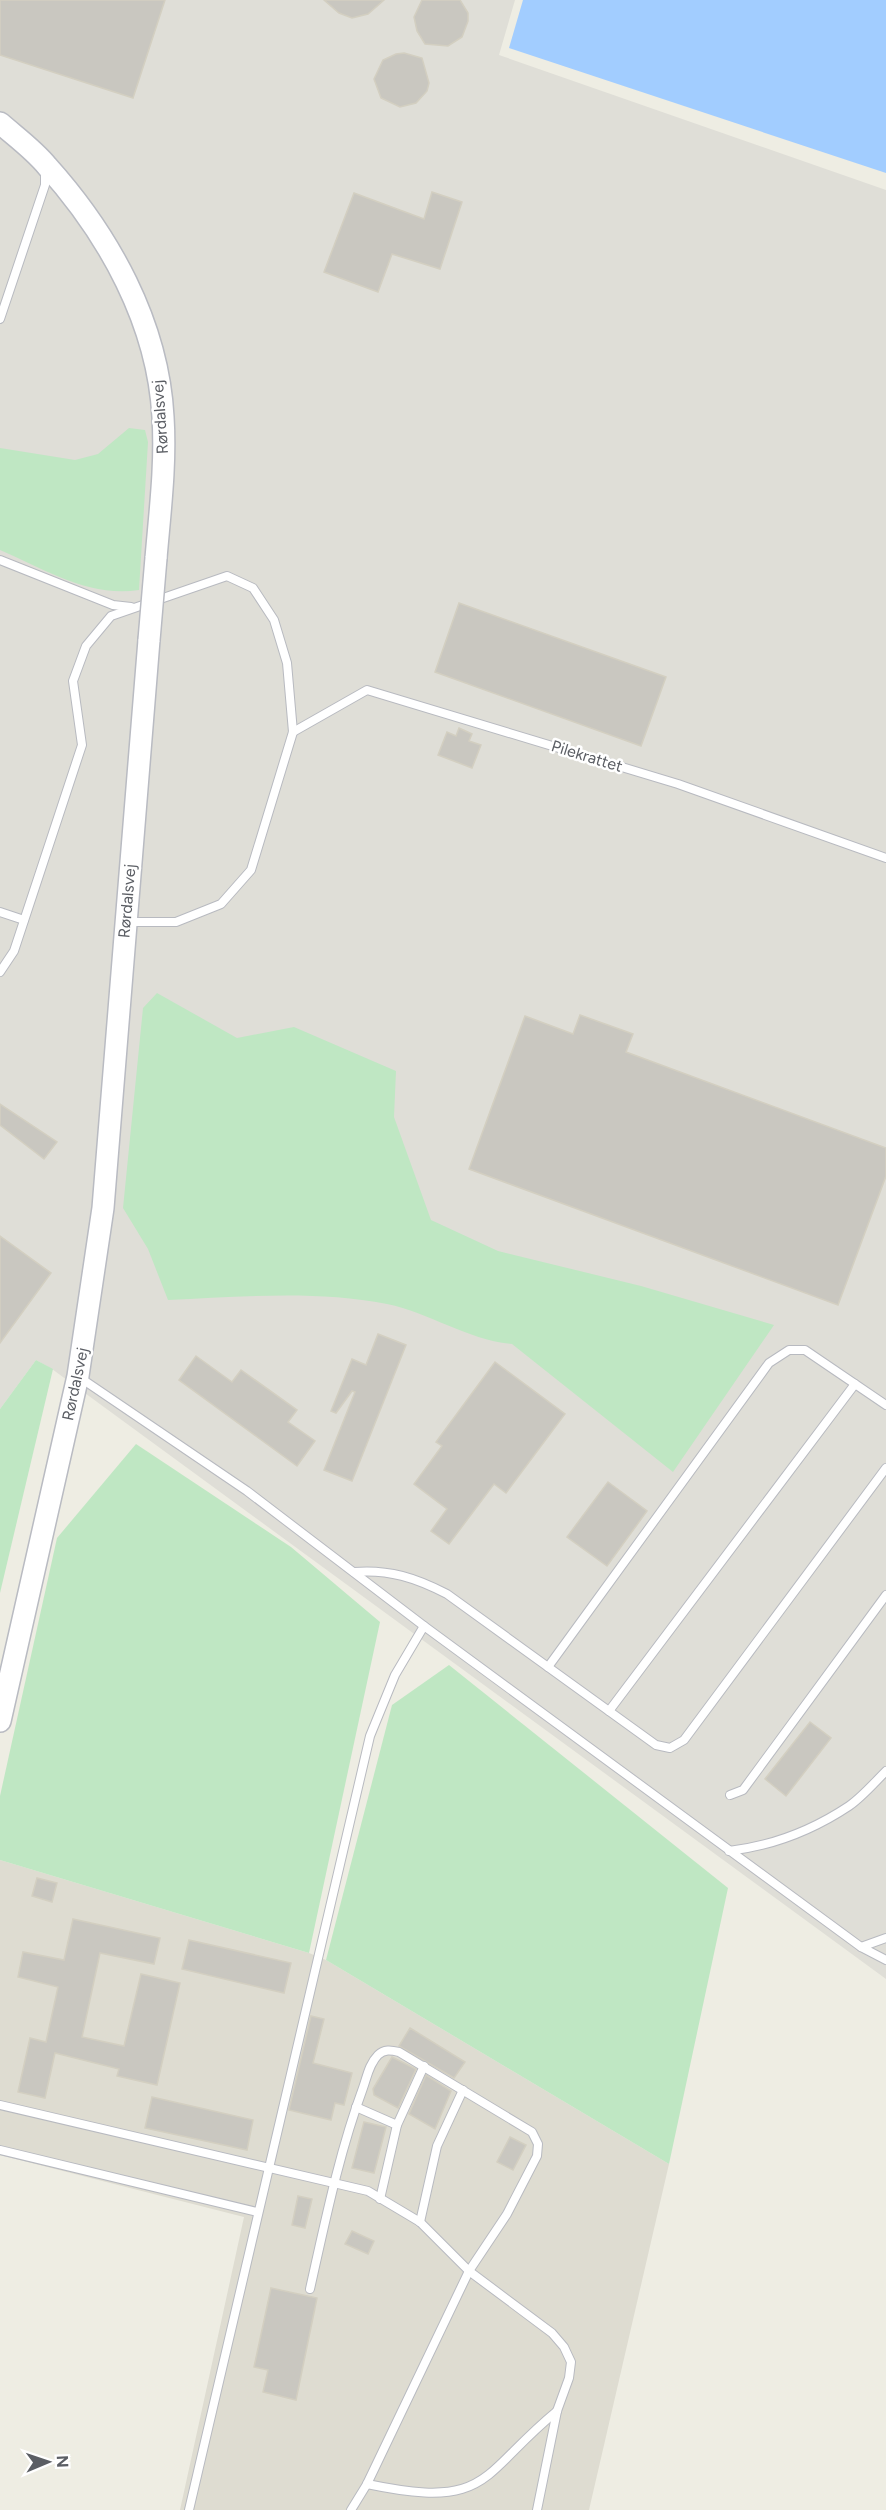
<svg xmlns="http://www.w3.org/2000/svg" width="886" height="2510" font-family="Figtree,sans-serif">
<rect width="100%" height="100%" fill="#eeede3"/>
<path fill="#dfded7" d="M0 0H515L499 55 886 190V1979L52 1369 36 1360 0 1409Z"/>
<path fill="#dedcd1" d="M0 1860 309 1953 326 1960 669 2164 589 2510H180L244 2217 0 2155Z"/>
<g fill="#bfe7c3">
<path d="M129 428 145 430 148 442 139 590C90 598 44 569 0 550V448L75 460 98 454Z"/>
<path d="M157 993 237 1038 294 1027 396 1071 394 1117 431 1220 498 1251 641 1286 774 1325 673 1472 512 1344C468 1340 430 1313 387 1304 315 1290 240 1297 168 1300L148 1249 123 1208 143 1008Z"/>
<path d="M36 1360 53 1369 0 1593V1409Z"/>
<path d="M136 1444 291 1547 380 1622 309 1953 0 1860V1796L57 1538Z"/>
<path d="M449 1665 728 1888 669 2164 326 1960 392 1705Z"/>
</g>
<path fill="#a2cdff" d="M523 0H886V173L509 48Z"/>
<g fill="#c9c7c0" stroke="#d3cfc1" stroke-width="1.5">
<path d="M0 0H165L133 98 0 55Z"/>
<path d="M324 0H384L368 14 352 18 339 13Z"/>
<path d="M422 0H460L468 13V21L462 37 448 46 425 44 417 31 414 17Z"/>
<path d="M404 53 422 58 429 83 427 91 416 103 400 107 381 98 374 79 383 60 396 54Z"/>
<path d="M432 192 462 202 440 269 392 254 378 292 324 272 354 193 424 219Z"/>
<path d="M459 603 666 677 641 746 435 672Z"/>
<path d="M459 728 472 734 469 741 481 745 472 768 438 755 447 732 456 736Z"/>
<path d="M580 1015 633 1034 626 1052 886 1148V1176L838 1305 469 1169 525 1016 573 1034Z"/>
<path d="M0 1104 57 1142 44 1159 0 1125Z"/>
<path d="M0 1236 51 1273 0 1343Z"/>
<path d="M378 1334 406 1345 352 1481 324 1470 355 1392 352 1391 336 1413 331 1411 352 1359 366 1365Z"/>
<path d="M196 1356 232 1382 241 1370 297 1410 288 1422 315 1441 297 1466 179 1380Z"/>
<path d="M495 1362 565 1414 506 1493 494 1484 449 1544 431 1531 447 1509 414 1484 442 1446 436 1442Z"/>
<path d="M608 1482 647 1511 607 1566 567 1537Z"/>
<path d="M810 1722 831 1738 786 1796 765 1779Z"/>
<path d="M37 1878 57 1883 52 1902 32 1896Z"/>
<path d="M73 1919 160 1938 154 1964 100 1953 82 2037 124 2046 141 1974 180 1983 157 2085 117 2076 119 2069 55 2053 45 2098 18 2092 30 2038 46 2042 58 1987 18 1977 23 1952 64 1960Z"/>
<path d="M189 1940 291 1963 284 1993 182 1969Z"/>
<path d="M311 2016 324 2019 313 2063 352 2073 344 2105 335 2103 331 2120 289 2110Z"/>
<path d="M410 2028 465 2062 454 2078 399 2046Z"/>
<path d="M392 2057 416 2069 398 2108 374 2095 373 2089Z"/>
<path d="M426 2075 451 2091 435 2129 409 2114Z"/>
<path d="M152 2097 253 2120 247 2150 145 2128Z"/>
<path d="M364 2122 386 2127 374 2173 352 2168Z"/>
<path d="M510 2137 526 2145 513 2170 497 2162Z"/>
<path d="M298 2196 312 2199 305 2228 292 2225Z"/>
<path d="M352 2231 374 2241 368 2254 345 2244Z"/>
<path d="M271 2288 317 2298 296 2400 263 2392 268 2370 254 2367Z"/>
</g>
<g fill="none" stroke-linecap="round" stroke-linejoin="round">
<g stroke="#b8bac0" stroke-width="10">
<g id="lane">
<path d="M0 319 45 185V171"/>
<path d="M0 560 113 605 131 607"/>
<path d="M293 732 367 690 678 784 886 858"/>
<path d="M0 912 24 920"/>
<path d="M0 972 14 951 82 745 73 681 86 646 111 616 227 576 253 588 274 620 287 663 293 732 251 870 221 904 176 922H128"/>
<path d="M79 1377 247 1491 424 1626 861 1947"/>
<path d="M354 1572C389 1569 416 1578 447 1594L656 1745 670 1748 684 1740 886 1468"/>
<path d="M548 1667 769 1363 789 1350H805L886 1405"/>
<path d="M609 1711 855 1384"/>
<path d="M730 1795 743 1790 886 1595"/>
<path d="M729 1851C771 1846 813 1830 849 1806 862 1797 874 1783 886 1771"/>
<path d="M886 1938 861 1947 886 1960"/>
<path d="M0 2105 368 2191 420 2222 469 2271 552 2333 564 2347 571 2362 569 2378 557 2411 537 2510"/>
<path d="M356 2107 397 2125"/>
<path d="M0 2150 257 2212"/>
<path d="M380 2199 397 2125 424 2066"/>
<path d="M420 2222 437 2146 463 2090"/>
<path d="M310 2289C325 2222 339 2153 363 2088 367 2077 369 2064 378 2055 384 2049 391 2050 399 2052L532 2132 538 2144 537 2156 507 2214 469 2271 367 2484 351 2510"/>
<path d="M367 2484C491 2510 479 2475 557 2411"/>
<path d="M189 2510 370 1736 395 1675 424 1626"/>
</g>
</g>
<g stroke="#b9bbc2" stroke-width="24">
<g id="secondary">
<path d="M0 123C16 137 34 150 47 166 109 235 158 323 163 417 166 464 160 511 156 558"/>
<path d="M0 1721 78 1376 103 1208 149 640"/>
</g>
</g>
<use href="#lane" stroke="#fff" stroke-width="8"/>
<use href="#secondary" stroke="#fff" stroke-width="21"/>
<g stroke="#b9bbc2" stroke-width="24" stroke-linecap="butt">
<path id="secondary-bridge" d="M149 640 156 558"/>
</g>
<use href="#secondary-bridge" stroke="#fff" stroke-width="21"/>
</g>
<g text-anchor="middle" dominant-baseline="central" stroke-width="5" stroke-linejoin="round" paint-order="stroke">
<g font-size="16" fill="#5b5e64" stroke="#fff">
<text transform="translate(160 417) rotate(-94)">Rørdalsvej</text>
<text transform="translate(587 756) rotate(17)">Pilekrattet</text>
<text transform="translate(127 901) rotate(-85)">Rørdalsvej</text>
<text transform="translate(75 1384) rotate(-78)">Rørdalsvej</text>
</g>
</g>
<g transform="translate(48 2462) rotate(88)" stroke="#ffffff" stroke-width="4.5" paint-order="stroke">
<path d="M0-4.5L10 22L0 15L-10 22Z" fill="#5b5e64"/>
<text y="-9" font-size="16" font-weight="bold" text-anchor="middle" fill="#5b5e64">N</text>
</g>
</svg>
